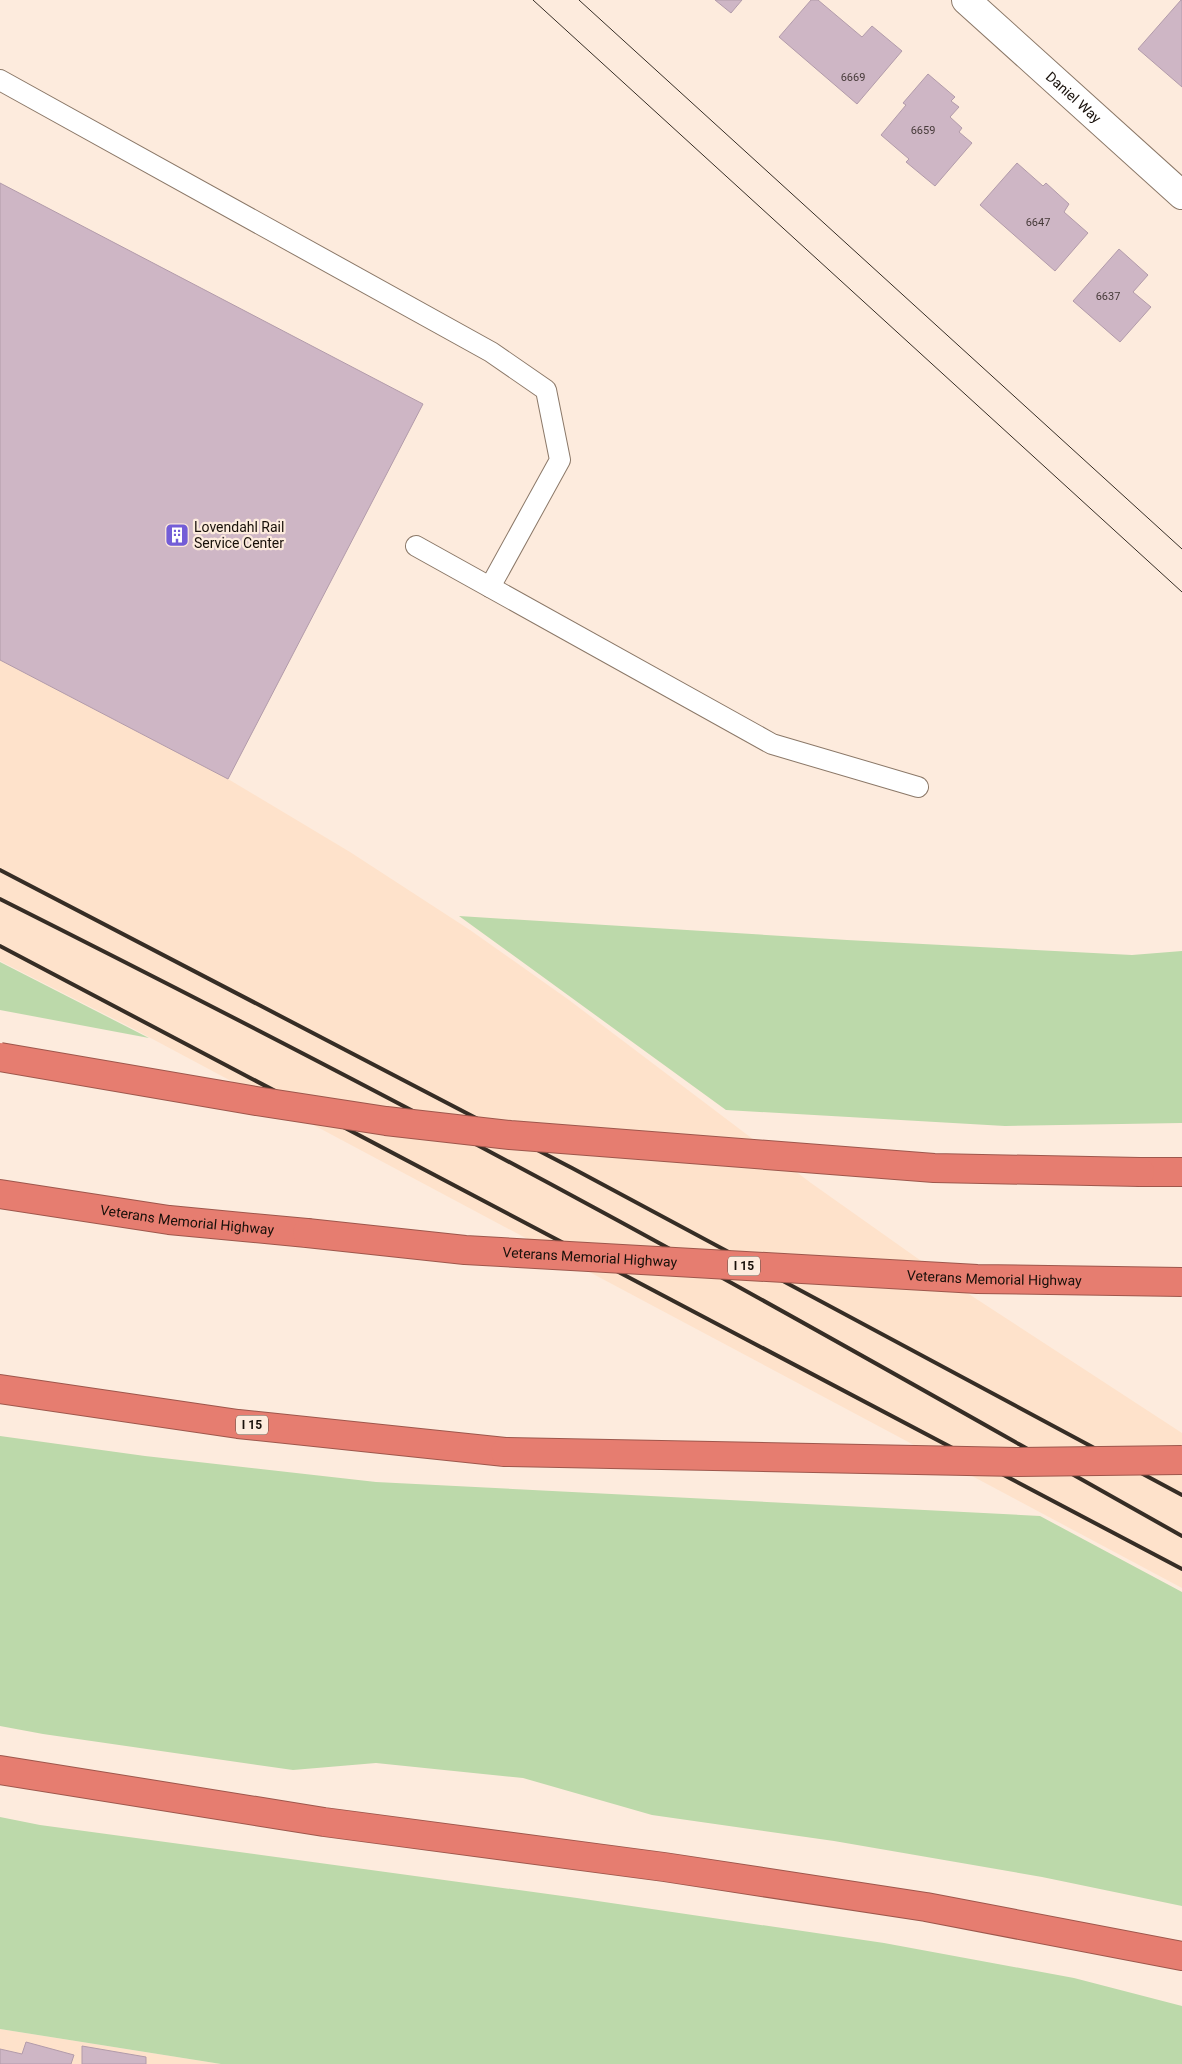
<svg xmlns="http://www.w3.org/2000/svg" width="1182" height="2064" font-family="Roboto,sans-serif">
<rect width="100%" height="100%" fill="#fdebdd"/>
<g fill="#fee2cb">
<path d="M0 660 228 779 350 852 470 930 569 1000 811 1183 958 1287 1182 1433V1588L130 1027 0 961Z"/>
<path d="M0 2029 145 2052 221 2064H0Z"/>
</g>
<g fill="#bcd9aa">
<path d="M459 916 847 940 1132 955 1182 951V1123L1005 1126 726 1110Z"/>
<path d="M0 962 149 1038 0 1010Z"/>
<path d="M0 1436 145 1456 376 1482 1040 1516 1182 1592V1906L1042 1877 834 1841 652 1815 523 1778 376 1763 293 1770 43 1734 0 1726Z"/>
<path d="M0 1817 40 1825 577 1898 884 1943 1074 1978 1182 2006V2064H221L0 2029Z"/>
</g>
<g fill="#ceb6c5" stroke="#b29baa">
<path d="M715 0H742L731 13Z"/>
<path d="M811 0H818L862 37 872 26 902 51 857 104 779 37Z"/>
<path d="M1181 0H1182V87L1138 49Z"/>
<path d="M928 74 955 97 951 101 959 107 950 117 962 128 959 132 972 143 935 186 906 162 909 159 881 135 906 105 903 103Z"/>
<path d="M1017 163 1043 186 1046 183 1069 204 1064 212 1088 233 1055 271 980 205Z"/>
<path d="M0 183 423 404 228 779 0 660Z"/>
<path d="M1119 249 1148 275 1133 292 1151 307 1120 342 1073 301Z"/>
<path d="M26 2042 74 2055 71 2064H0V2049L22 2054Z"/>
<path d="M82 2046 146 2057V2064H82Z"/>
</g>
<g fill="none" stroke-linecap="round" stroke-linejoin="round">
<g stroke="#8b7868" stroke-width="22">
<g id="lane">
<path d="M0 80 491 352 546 390 560 460 490 587"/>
<path d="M416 546 772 744 918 787"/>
</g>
</g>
<g stroke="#8b7868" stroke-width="30">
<g id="street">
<path id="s1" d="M966 0 1182 195"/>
</g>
</g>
<g stroke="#9e574c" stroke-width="30">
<g id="highway">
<path d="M1140 1172H1182"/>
<path id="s2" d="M0 1194 169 1220 307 1233"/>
<path d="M0 1389 238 1424 505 1452"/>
<path d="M0 1770 324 1822 664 1867 926 1907 1182 1956"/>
</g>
</g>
<use href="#lane" stroke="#fff" stroke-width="20"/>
<use href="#street" stroke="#fff" stroke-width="28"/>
<use href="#highway" stroke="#e67d70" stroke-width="28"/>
<g stroke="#362d25" stroke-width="1">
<path d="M533 0 1182 592"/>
<path d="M579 0 1182 549"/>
</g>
<g stroke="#362d25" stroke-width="4">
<path d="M0 870 572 1168 1182 1495"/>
<path d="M0 899C199 999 397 1101 593 1207 791 1314 986 1426 1182 1536"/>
<path d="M0 946 1182 1569"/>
</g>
<g stroke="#9e574c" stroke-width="30" stroke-linecap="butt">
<g id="highway-bridge">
<path d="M0 1057 256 1101 386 1121 510 1135 934 1168 1140 1172"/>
<path id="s3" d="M307 1233 465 1250 977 1279 1182 1282"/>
<path d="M505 1452 1018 1462 1182 1460"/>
</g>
</g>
<use href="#highway-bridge" stroke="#e67d70" stroke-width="28"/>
</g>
<defs>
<g id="building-square" transform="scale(1.25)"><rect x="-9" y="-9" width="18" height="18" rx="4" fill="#735dd7" stroke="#fdebdd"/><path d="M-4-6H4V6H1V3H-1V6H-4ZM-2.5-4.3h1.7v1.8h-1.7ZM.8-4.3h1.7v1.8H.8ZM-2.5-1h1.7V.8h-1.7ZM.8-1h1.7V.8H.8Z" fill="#fff"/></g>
</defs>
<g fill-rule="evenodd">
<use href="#building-square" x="177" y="535"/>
</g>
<g text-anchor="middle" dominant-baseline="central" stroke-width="4.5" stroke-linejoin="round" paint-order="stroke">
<g font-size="11" fill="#463a39">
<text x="853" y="77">6669</text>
<text x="923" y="130">6659</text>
<text x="1038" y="222">6647</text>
<text x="1108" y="296">6637</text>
</g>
<g fill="#fdebdd" stroke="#5d5249" stroke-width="1">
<rect x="728" y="1256.5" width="32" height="19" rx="4"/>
<rect x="236" y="1415.5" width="32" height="19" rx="4"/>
</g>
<g font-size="12" font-weight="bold" fill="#18100a">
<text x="744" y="1266">I 15</text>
<text x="252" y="1425">I 15</text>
</g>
<g font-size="14" fill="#18100a" stroke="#fdebdd">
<text stroke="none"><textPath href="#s1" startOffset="145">Daniel Way</textPath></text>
<text stroke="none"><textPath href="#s2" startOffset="189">Veterans Memorial Highway</textPath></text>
<text stroke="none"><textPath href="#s3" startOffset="284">Veterans Memorial Highway</textPath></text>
<text stroke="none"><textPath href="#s3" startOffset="689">Veterans Memorial Highway</textPath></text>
</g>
<g font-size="14" fill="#18100a" stroke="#fdebdd" text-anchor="start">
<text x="194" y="527">Lovendahl Rail<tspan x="194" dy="16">Service Center</tspan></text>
</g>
</g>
</svg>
